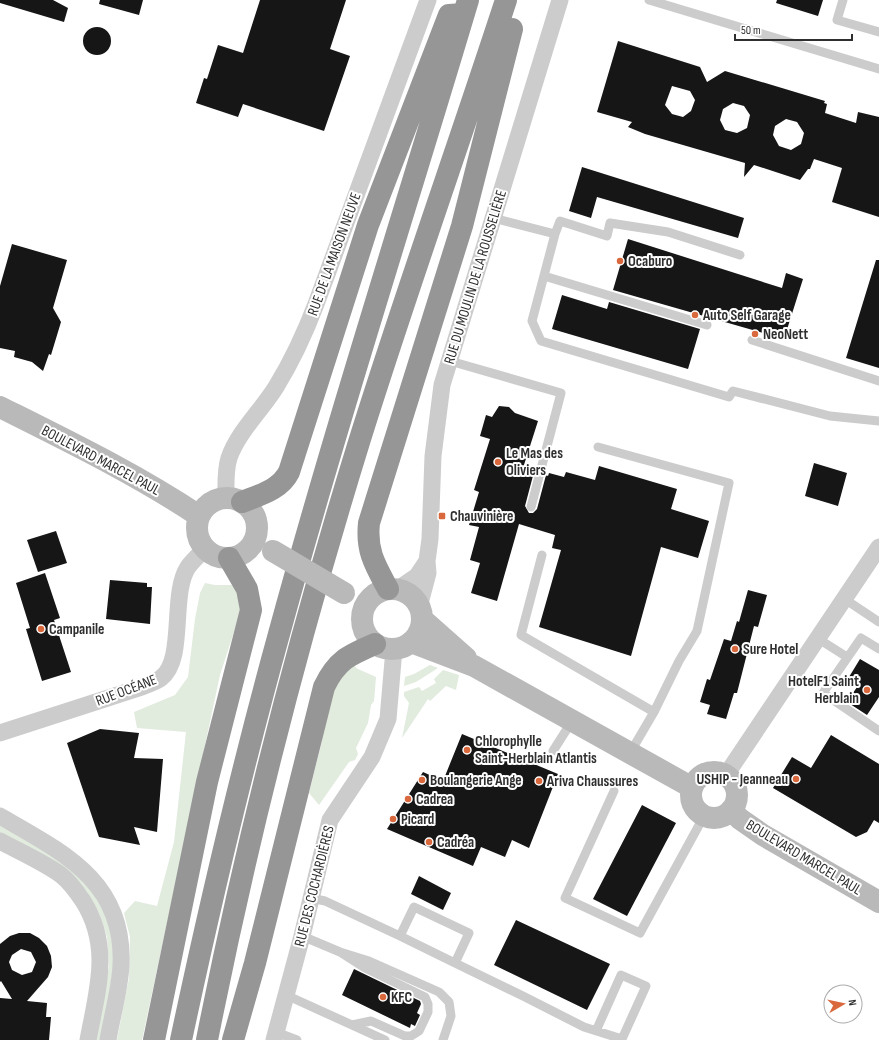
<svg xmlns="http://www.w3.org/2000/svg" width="879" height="1040" font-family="'Sofia Sans Condensed',sans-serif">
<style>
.green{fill:#e1ebde}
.building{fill:#161616;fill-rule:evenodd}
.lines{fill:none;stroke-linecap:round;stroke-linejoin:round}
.lane{stroke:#ccc;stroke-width:9}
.street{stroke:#ccc;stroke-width:17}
.secondary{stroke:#b9b9b9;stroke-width:22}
.highway{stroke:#969696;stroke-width:22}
.secondary-bridge{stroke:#b9b9b9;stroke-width:22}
.poi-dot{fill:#da683d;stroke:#fff;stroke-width:1.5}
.labels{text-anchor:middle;stroke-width:4;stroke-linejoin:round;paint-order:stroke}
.street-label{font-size:15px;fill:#2f2f2f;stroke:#fff}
.poi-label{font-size:15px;font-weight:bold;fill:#2f2f2f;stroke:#fff;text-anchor:start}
</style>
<rect width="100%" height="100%" fill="#fff"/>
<path class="green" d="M205,583L215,585H237L243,604L220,675L142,1040H117L129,978L130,937L124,913L135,901L157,906L174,842L186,732L137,728L134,712L175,695L188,677L195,619L200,593Z
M349,662L358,669L376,677L374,701L371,705L368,723L356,748L358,754L355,760L349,762L319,805L309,793L322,741L323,715L330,687Z
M430,665L438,668L416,682L404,686L405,677L414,674Z
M443,670L459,675L456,690L446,686L430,701L428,699L402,738L409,703L404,696V692L419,687L422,691L436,683L434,679Z
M0,825L54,855L87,883L108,919L115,956L102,1040H96L109,966L107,937L99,913L86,890L0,833Z"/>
<path class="building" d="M0,0H53L68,8L64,22L0,3Z
M100,0H143L139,15L99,4Z
M260,0H346L330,49L350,56L324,131L243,104L238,117L196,103L204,78L207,79L218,45L243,53Z
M777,0H823L818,16L776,3Z
M83 41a14 14 0 1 1 28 0a14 14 0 1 1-28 0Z
M618,41L700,67L707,82L725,71L825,101L824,103L827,104L825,113L856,123L858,112L879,117V217L832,202L842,168L814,159L810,169H808L800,180L754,165L744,177L745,163L645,134L628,127L632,122L597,112ZM672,86L690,91L695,100L691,111L683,117L672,114L665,105ZM733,103L744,106L750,115L747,128L737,133L725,130L720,120L723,109ZM786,119L797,122L804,133L801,144L791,150L779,146L773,135L775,126Z
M582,167L744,218L738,238L597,197L591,218L569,211Z
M628,239L782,288L786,273L803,279L784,339L613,290Z
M12,244L67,260L53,308L61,322L51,355L49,354L43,371L32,362L14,357L15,351L0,348V286Z
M876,260H879V368L846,358Z
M562,295L607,309L609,302L700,329L688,369L552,329Z
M499,406L509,407L515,413L538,421L523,468L534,472L525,506L529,513H533L537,509L546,475L548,476L549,473L564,477L566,472L595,480L599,466L677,489L671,509L709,521L698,558L661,547L631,656L539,627L561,550L552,548L555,535L519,524L497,601L471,593L480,563L470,560L479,527L469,525L479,492L474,490L490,439L480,436L486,415L492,417Z
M814,463L847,473L838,506L805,496Z
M56,531L67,563L38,572L27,540Z
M45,573L60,618L54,620L71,672L42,681L26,629L30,628L16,583Z
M110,580L147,583V587H152L150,624L106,619Z
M748,590L767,595L758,627L754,626L737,693H734L726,719L707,714L710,705L700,702L707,679L710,680L724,639L731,641L737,621L739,622Z
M860,659L879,670V697L867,715L847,702L859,684L849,677Z
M100,729L139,733L134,758L163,759L157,832L134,827L140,845L99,837L67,743Z
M462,734L558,774L529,848L512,840L505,857L481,847L473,866L387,829L423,772L443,781Z
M831,735L879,764V823L874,820L867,832L856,837L773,788L792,757L811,768Z
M642,805L676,823L627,916L593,899Z
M419,876L451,893L443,910L411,894Z
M516,920L610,964L587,1010L494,965Z
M19,933H30L39,938L47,946L51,956L52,967L48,977L27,1001L47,1003L46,1017H51L49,1040H0V998L12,999L1,981L0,982V944L10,936ZM21,949L31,952L36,962L32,972L22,975L12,970L9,962L12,955Z
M354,969L420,1001L421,1004L417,1013L420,1015L415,1026L411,1024L410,1028L342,995Z"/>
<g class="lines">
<path class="lane" d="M649,0L879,69
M843,0L837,20L879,32
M493,218L555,234L532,321L541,341L729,397L733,391L830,416L879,421
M555,234L560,221L607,236L610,223L668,232L740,255
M544,276L707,325
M752,340L879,381
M450,361L561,393L531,507
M598,447L729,483L697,631L679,661L654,712
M542,555L521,635L654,712L630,753
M843,598L879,622
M817,638L847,657
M879,649L861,638L823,693L879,731
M553,751L572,721
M614,791L565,898L640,933L704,816
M311,898L325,901L400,936
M414,907L469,933L455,963L400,936Z
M302,936L340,952L369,961L439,992L449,1002L451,1016L443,1040
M340,952L365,968L425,997L428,1004V1012L419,1031L411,1036H405L371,1021L352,1025
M455,963L523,996L584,1027L622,1039L646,986L621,975L596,1031
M286,995L385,1040
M276,1032L297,1040"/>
<path class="street" d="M226,498C226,485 225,471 229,458C238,432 261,411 276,387C292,361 305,333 316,304L428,0
M398,589L417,576L427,561
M419,607L428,573L427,561L430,539L433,456L442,385L560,0
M0,733L142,687C148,684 156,682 161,678C186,660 170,594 188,567C193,560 200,554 205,549
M726,775L879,547
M0,816C62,852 125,881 121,965C120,989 112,1016 108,1040
M0,841C20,852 43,862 61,875C70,882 77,892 83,901C112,947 97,991 88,1040
M274,1040L302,936L330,820L372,757L388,719L394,649"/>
<path class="secondary" d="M0,407C68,441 136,474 199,516
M197 528a30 30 0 1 1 60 0a30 30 0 1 1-60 0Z
M362 619a30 30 0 1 1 60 0a30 30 0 1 1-60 0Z
M422,619L466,658
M411,642L474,666L691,787
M691 795a23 23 0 1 1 46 0a23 23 0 1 1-46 0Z
M731,810L740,819L763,835L879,902"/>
<path class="highway" d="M242,502C259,495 280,490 289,472L368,225L449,15L463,14
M388,589C375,565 366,551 369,523L462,226L512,29
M154,1040L207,782L251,610L247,589L229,558
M181,1040C210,904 242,768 279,634C337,421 405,211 468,0
M207,1040C247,838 299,636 360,439C406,292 458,147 506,0
M233,1040L255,963L324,687C337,660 349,655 375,644"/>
<path class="secondary-bridge" d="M273,551L344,593"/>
</g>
<g class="poi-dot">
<circle cx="620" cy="261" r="4"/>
<circle cx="695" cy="315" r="4"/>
<circle cx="755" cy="334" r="4"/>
<circle cx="498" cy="462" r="4"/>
<rect x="438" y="512" width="8" height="8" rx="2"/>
<circle cx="41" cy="629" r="4"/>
<circle cx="735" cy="649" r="4"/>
<circle cx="867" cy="690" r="4"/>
<circle cx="467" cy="750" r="4"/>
<circle cx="796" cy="779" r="4"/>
<circle cx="422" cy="780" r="4"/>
<circle cx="539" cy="781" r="4"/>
<circle cx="408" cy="799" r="4"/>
<circle cx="393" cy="819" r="4"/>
<circle cx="429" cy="842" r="4"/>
<circle cx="383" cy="997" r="4"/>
</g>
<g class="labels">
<g class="street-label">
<text transform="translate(334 254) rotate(-70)" y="5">RUE DE LA MAISON NEUVE</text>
<text transform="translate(475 277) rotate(-73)" y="5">RUE DU MOULIN DE LA ROUSSELIÈRE</text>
<text transform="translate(101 460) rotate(28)" y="5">BOULEVARD MARCEL PAUL</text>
<text transform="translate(126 690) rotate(-21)" y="5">RUE OCÉANE</text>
<text transform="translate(804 857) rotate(31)" y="5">BOULEVARD MARCEL PAUL</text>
<text transform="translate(314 886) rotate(-76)" y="5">RUE DES COCHARDIÈRES</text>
</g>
<g class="poi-label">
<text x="628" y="266">Ocaburo</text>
<text x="703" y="320">Auto Self Garage</text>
<text x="763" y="339">NeoNett</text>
<text x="506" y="458">Le Mas des<tspan x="506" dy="17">Oliviers</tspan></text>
<text x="450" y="521">Chauvinière</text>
<text x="49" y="634">Campanile</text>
<text x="743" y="654">Sure Hotel</text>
<text x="859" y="686" text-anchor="end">HotelF1 Saint<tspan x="859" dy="17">Herblain</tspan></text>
<text x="475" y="746">Chlorophylle<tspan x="475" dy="17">Saint-Herblain Atlantis</tspan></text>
<text x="788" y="784" text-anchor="end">USHIP - Jeanneau</text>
<text x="430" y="785">Boulangerie Ange</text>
<text x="547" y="786">Ariva Chaussures</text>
<text x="416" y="804">Cadrea</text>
<text x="401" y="824">Picard</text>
<text x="437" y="847">Cadréa</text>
<text x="391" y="1002">KFC</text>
</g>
</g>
<g transform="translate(843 1004) rotate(81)"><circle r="19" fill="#ffffff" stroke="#acacac"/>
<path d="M0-3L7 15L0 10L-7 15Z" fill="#da683d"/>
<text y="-6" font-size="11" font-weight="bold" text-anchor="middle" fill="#2f2f2f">N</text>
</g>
<path d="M735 34v6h117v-6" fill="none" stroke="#2f2f2f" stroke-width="2"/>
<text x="741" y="34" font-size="12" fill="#2f2f2f" stroke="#ffffff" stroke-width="3" paint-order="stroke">50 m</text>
</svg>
